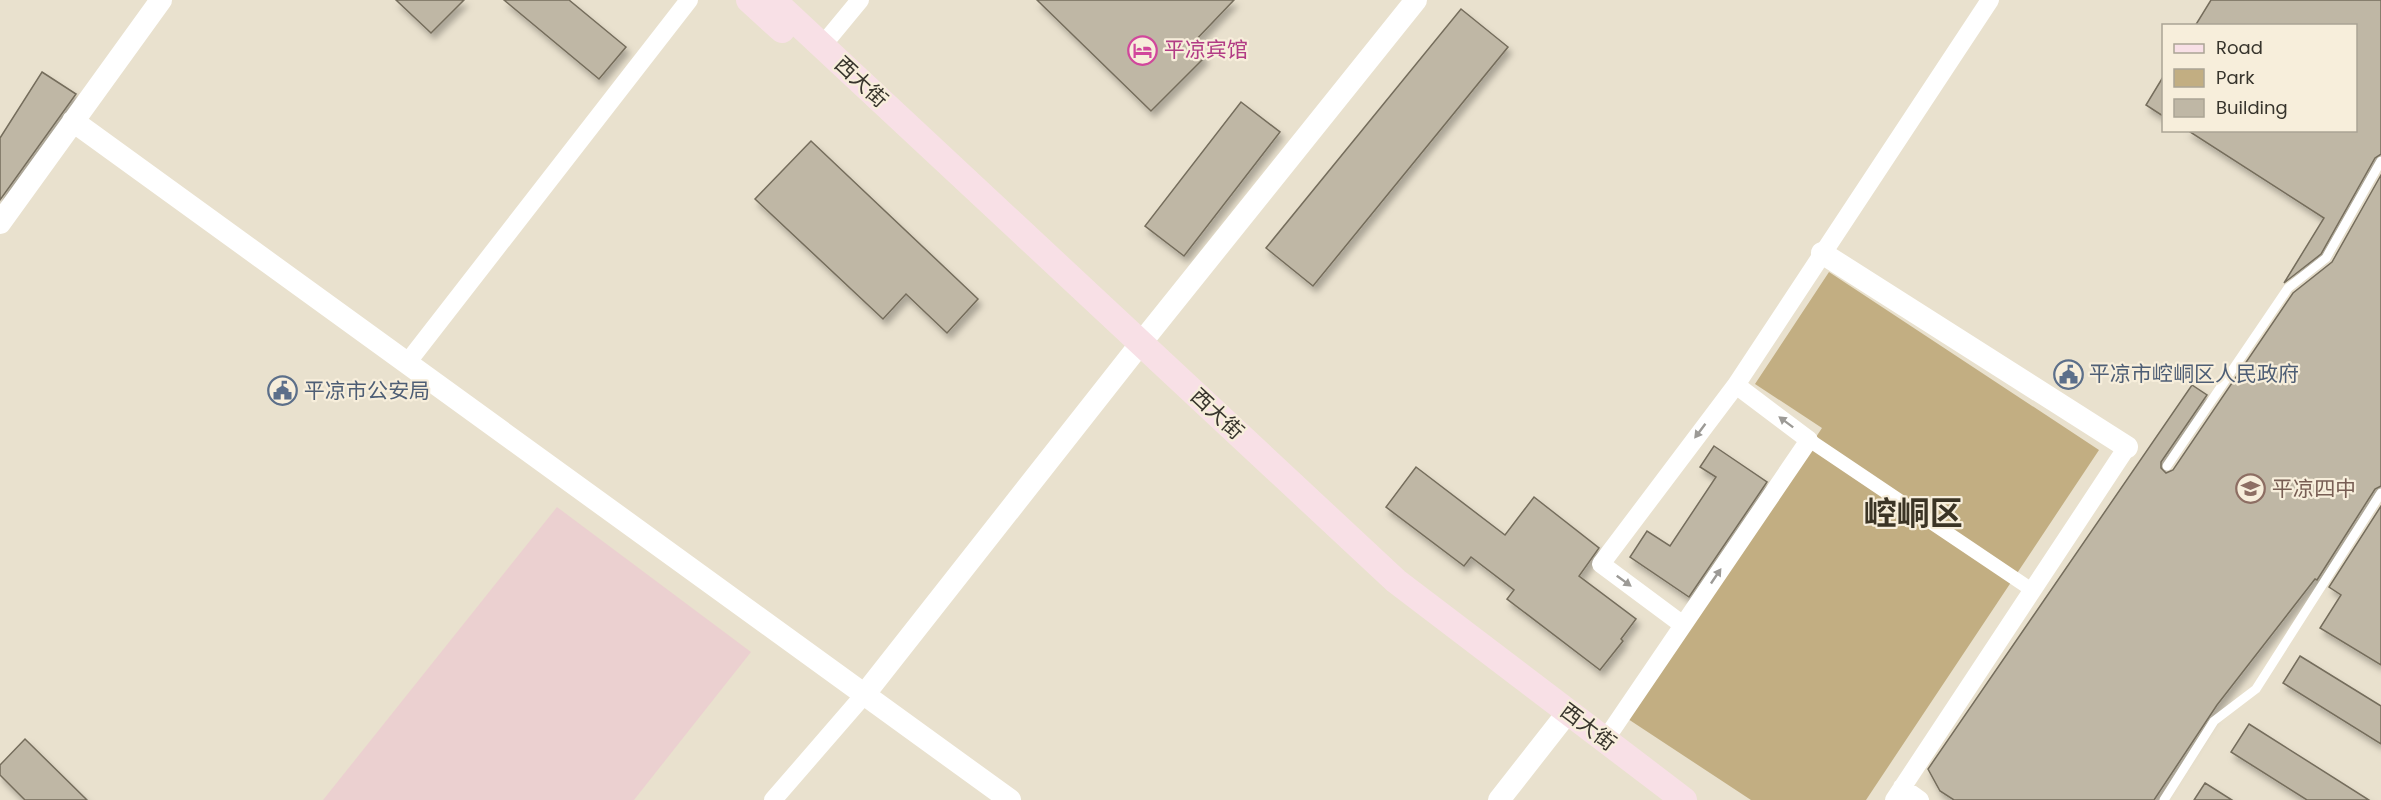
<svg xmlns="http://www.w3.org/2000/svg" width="2381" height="800" font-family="Poppins,'Noto Sans SC',sans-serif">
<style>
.education{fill:#ebd0d0}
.green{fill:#c2ae82}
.building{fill:#bfb7a5;stroke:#756d5c;stroke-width:1.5;filter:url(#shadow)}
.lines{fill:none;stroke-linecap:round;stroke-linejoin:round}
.service{stroke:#fff;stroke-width:9}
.pedestrian{stroke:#fff;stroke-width:14}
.minor{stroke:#fff;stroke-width:18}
.tertiary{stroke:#fff;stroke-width:22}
.secondary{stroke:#f8e0e6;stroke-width:26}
.oneway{fill:#9c9a96}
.labels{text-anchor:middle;stroke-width:4.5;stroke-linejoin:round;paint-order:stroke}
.hotel-label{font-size:21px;fill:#b23c85;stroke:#f7eedb;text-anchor:start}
.street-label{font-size:21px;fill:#38352d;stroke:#f7eedb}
.service-label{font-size:21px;fill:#4e5e75;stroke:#f7eedb;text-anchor:start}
.education-label{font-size:21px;fill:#785e54;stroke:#f7eedb;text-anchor:start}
.town-label{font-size:33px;font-weight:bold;fill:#3b3425;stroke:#f7eedb}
</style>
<defs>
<filter id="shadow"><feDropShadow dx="3.5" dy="6" stdDeviation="3" flood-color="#0004"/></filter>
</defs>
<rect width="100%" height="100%" fill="#e9e1ce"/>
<path class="education" d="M557,507L751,652L634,800H323Z"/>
<path class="green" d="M1829,272L2099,450L1866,800H1751L1628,719L1822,428L1755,384Z"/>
<path class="building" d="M396,0H464L431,33Z
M504,0H569L626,47L599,79Z
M1037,0H1234L1192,44L1205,57L1151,111Z
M2211,0H2381V154L2375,158L2321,254L2284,283L2324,218L2187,130H2355V26H2195Z
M1461,9L1508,47L1313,286L1266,248Z
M42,72L76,94L0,200V138Z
M2163,77V116L2146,105Z
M1241,102L1280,132L1184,256L1145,226Z
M811,141L978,299L947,333L906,294L883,319L755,199Z
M2381,175V486L2375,489L2317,580L2315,579L2217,705L2154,800H1954L1940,791L1928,769L2192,385L2207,395L2161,462V468L2166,473L2173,470L2293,293L2332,262Z
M1714,446L1767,482L1689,597L1630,557L1647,531L1670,546L1716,477L1700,467Z
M1416,467L1505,535L1534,497L1599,548L1579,576L1636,619L1621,639L1623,641L1600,670L1507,599L1514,590L1471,557L1464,566L1386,507Z
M2381,506V665L2320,628L2341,595L2329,587Z
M2300,656L2381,706V744L2283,683Z
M2249,724L2369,800H2307L2231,752Z
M25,739L87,800H25L0,775V765Z
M2205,783L2232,800H2194Z"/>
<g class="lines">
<path class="service" d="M2167,466L2288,288L2326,258L2381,161
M2164,800L2214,721L2256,689L2381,493"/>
<path class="pedestrian" d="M1809,440L2032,590"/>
<path class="minor" d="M822,46L860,0
M407,363L689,0
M1683,625L1601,564L1736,385L1990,0
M1605,740L1809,440L1736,385
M1902,787L1920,800
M773,800L864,695
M1894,800L2127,447"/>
<path class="tertiary" d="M73,121L1010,800
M0,223L161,0
M1822,253L2127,447
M864,695L1141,343L1416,0
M1499,800L1568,712"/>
<path class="secondary" d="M749,0L782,30
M773,0L1396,581L1684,800"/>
</g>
<defs><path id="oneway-solid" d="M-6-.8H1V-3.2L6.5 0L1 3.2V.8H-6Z" transform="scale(1.5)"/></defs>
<g class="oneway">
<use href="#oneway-solid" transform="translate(1786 422) rotate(-143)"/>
<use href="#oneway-solid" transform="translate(1700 431) rotate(127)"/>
<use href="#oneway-solid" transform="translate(1716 576) rotate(-56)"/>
<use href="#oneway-solid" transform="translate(1624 581) rotate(36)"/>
</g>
<defs>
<symbol id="hotel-ring" viewBox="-11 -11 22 22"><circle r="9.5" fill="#f7eedb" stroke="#d1479c" stroke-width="1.5"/><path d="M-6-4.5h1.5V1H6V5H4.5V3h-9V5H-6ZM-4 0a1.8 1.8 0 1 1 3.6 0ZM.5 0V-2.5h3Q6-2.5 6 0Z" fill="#d1479c"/></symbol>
<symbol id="civic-ring" viewBox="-11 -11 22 22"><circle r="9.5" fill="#f7eedb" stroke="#5c6f8a" stroke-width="1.5"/><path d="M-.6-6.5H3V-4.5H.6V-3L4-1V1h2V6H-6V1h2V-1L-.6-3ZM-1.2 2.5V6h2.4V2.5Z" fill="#5c6f8a"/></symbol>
<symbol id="school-ring" viewBox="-11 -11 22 22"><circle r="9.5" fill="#f7eedb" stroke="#8d6e63" stroke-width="1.5"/><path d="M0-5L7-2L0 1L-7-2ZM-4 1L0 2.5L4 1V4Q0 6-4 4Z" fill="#8d6e63"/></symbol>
</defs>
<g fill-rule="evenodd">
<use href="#hotel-ring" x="1126" y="34" width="33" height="33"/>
<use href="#civic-ring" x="2052" y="358" width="33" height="33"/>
<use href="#civic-ring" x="266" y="374" width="33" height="33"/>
<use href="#school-ring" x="2234" y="472" width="33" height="33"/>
</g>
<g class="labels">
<g class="hotel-label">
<text x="1164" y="57">平凉宾馆</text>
</g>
<g class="street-label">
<text transform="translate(861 82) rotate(43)" y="7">西大街</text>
<text transform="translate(1217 414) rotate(43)" y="7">西大街</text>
<text transform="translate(1588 727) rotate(37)" y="7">西大街</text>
</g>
<g class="service-label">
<text x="2089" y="381">平凉市崆峒区人民政府</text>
<text x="304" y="398">平凉市公安局</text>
</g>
<g class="education-label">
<text x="2272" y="496">平凉四中</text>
</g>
<g class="town-label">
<text x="1913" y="525">崆峒区</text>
</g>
</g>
<rect x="2162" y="24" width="195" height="108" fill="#f7eedb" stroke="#aba495" stroke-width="1.5"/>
<rect x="2174" y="44" width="30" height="9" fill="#f8e0e6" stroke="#aba495" stroke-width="1.5"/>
<text x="2216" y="54" font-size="18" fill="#38352d">Road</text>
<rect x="2174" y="69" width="30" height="18" fill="#c2ae82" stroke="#aba495" stroke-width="1.5"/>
<text x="2216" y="84" font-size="18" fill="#38352d">Park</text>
<rect x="2174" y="99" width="30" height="18" fill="#bfb7a5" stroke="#aba495" stroke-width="1.5"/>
<text x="2216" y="114" font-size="18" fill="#38352d">Building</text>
</svg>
